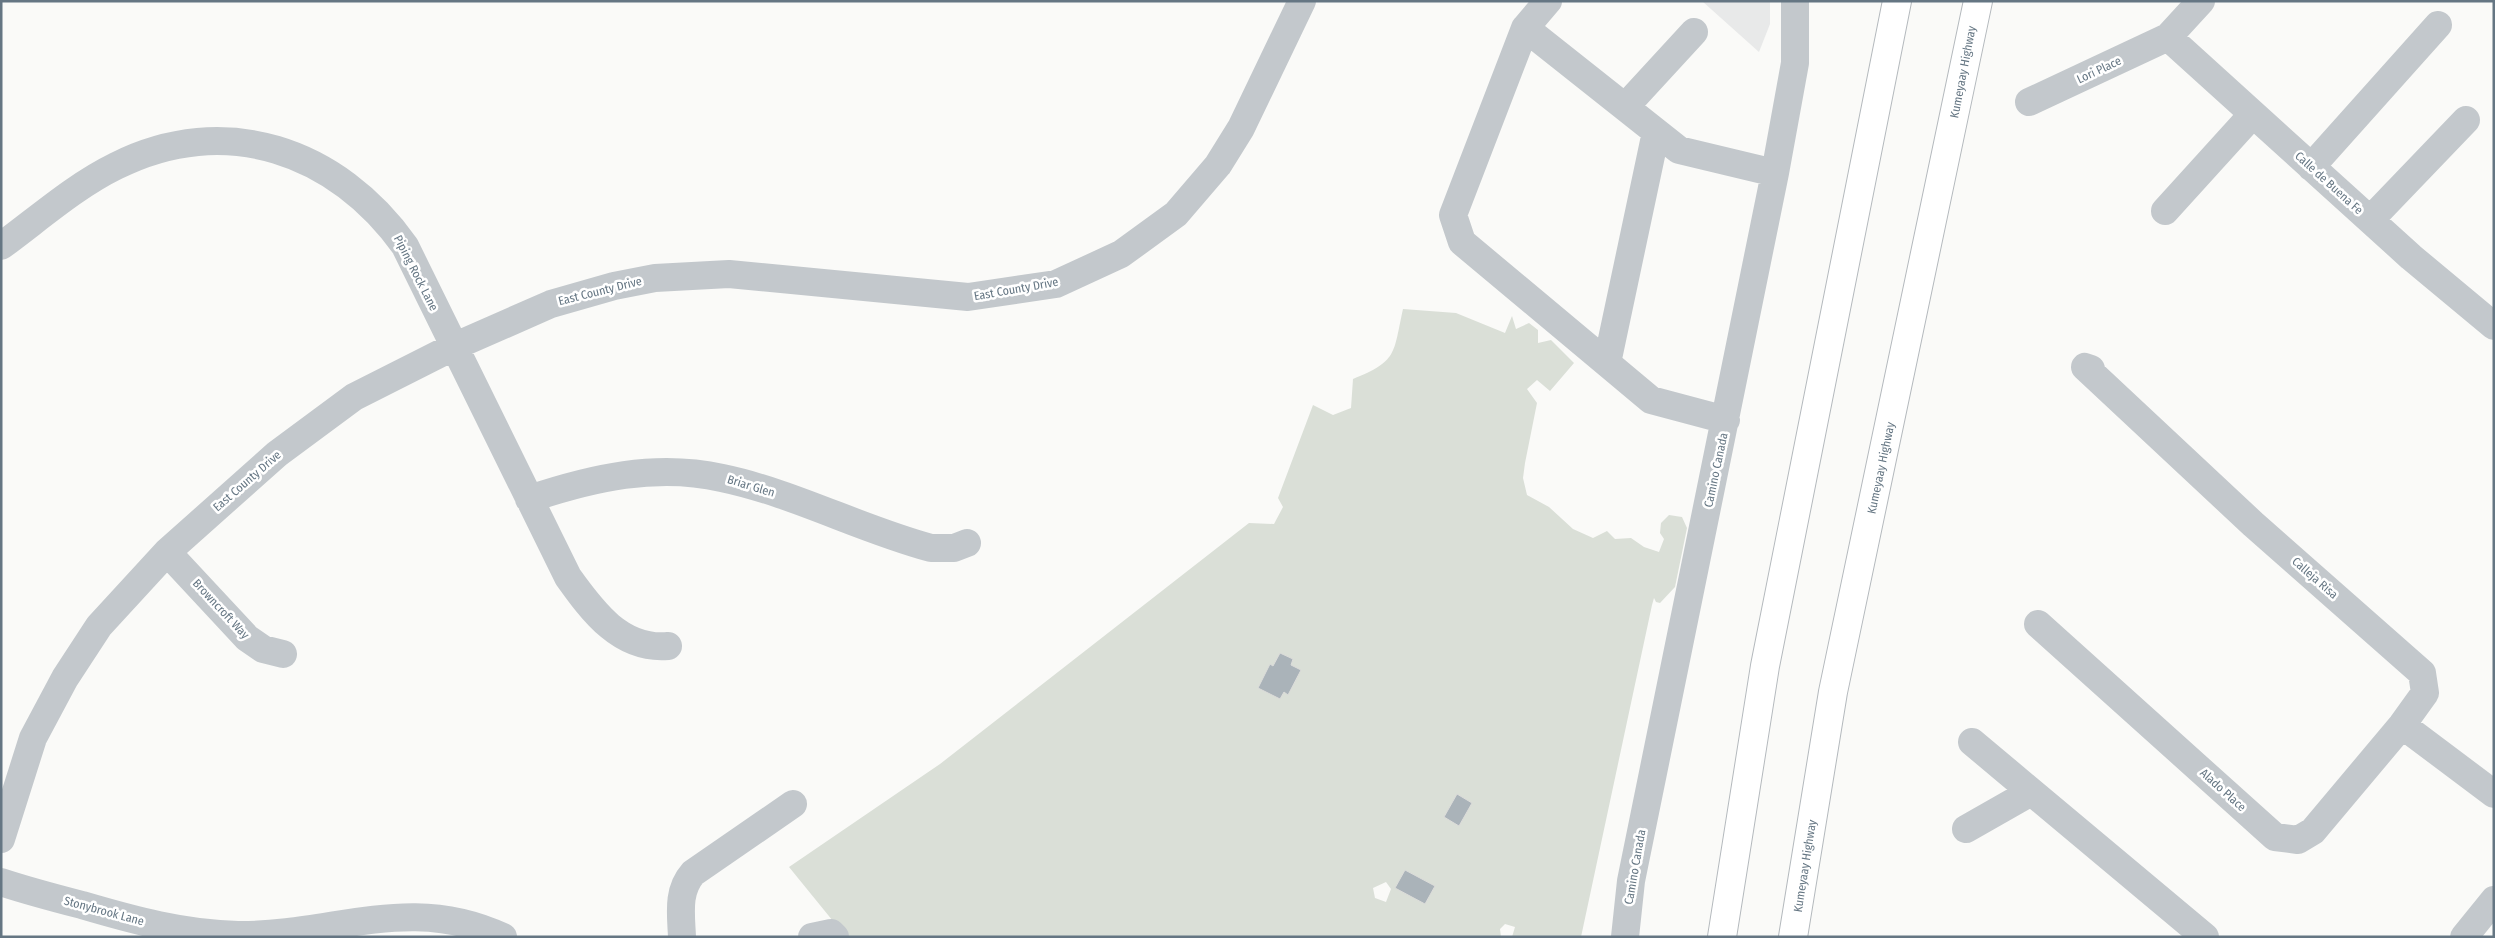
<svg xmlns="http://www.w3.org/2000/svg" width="2495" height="938" font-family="'Fira Sans Condensed',sans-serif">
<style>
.built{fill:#e8e9e9}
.green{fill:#dadfd7;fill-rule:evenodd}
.building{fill:#aab3b9;stroke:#dcdcda}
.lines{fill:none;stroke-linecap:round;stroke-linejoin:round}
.highway-casing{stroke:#b4b9bd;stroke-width:30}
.minor{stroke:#c3c8cc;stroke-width:28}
.highway{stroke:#fff;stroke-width:28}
.labels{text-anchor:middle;stroke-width:5;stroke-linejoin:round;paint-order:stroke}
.street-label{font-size:12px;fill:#657683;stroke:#fff}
</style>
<rect width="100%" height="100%" fill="#fafaf8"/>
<path class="built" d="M1702,1H1770V24L1759,52Z"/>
<path class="green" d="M1403,309L1456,313L1505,333L1512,316L1516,329L1529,323L1538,330V343L1551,340L1574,363L1550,391L1537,380L1527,389L1537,403L1525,463L1523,478L1527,495L1549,507L1573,529L1593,538L1607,531L1615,539L1631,538L1644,547L1659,552L1664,539L1660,533L1661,523L1669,515L1682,517L1687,528L1675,587L1660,603L1656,602L1654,598L1652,605L1581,937H1512L1515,927L1505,924L1500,929L1501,937H849L837,926L789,867L940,764L1249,523L1274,524L1283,507L1278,498L1313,405L1333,415L1351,408L1353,379C1398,361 1393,354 1403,309ZM1386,882L1391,889L1386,902L1375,898L1373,888Z"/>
<path class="building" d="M1280,653L1293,659L1291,665L1301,670L1288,695L1284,692L1280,699L1258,688L1270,664L1273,666Z
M1457,794L1472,803L1459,826L1444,817Z
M1405,870L1435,886L1425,904L1395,888Z"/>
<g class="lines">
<defs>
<path id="highway" d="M1722,937L1765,666L1897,1
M1793,937L1833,692L1978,1"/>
</defs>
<use href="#highway" class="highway-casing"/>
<path class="minor" d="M1548,1L1525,28L1679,150L1775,173
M1525,28L1453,215L1462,242L1651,400L1726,420
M2168,37L2411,257L2494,326
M2029,102L2168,37L2201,1
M1625,107L1694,32
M2311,167L2438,25
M2165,211L2253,114
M2370,220L2466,120
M1,246C38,219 75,186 116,166C225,111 338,151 405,246L568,577C593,612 621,650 668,646
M1607,363L1656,132
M529,499C592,478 656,463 722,478C794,493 860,529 931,548H954L967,543
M167,552L247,638L263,649L283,654
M2038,624L2275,837L2298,840L2313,831L2402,725L2425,693L2422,673L2253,524L2085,367L2091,369
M2402,725L2494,794
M1972,742L2205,937
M1966,829L2031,792
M1,839L33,738L65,678L99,626L167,552L277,454L354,397L453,347L551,304L614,286L655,278L729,274L968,297L1056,284L1121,254L1176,214L1218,165L1241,128L1302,1
M1,882C28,891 55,898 82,905C133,920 184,934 238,935C335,936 409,893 503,937
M682,937C681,914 677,891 693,873L793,804
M812,937L831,933L835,937
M1625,937L1631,881L1775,173L1795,63V1
M2464,937L2494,900"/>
<use href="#highway" class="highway"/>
</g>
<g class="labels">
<g class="street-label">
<text transform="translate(2099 70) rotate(-25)" y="4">Lori Place</text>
<text transform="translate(1963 72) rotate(-79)" y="4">Kumeyaay Highway</text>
<text transform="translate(2329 183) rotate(42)" y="4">Calle de Buena Fe</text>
<text transform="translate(416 273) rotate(63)" y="4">Piping Rock Lane</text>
<text transform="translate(1016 289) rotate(-10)" y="4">East County Drive</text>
<text transform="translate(600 291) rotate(-14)" y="4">East County Drive</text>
<text transform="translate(1881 468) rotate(-78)" y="4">Kumeyaay Highway</text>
<text transform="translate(1716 470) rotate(-78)" y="4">Camino Canada</text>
<text transform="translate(247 481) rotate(-41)" y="4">East County Drive</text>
<text transform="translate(751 486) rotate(17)" y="4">Briar Glen</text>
<text transform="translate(2315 578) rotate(41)" y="4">Calleja Risa</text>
<text transform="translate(221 609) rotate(47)" y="4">Browncroft Way</text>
<text transform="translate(2223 790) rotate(42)" y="4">Alado Place</text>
<text transform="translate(1805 866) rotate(-81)" y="4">Kumeyaay Highway</text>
<text transform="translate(1635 867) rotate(-80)" y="4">Camino Canada</text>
<text transform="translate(104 911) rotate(15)" y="4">Stonybrook Lane</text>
</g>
</g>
<rect width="2495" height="938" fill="none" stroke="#657683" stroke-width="5"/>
</svg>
